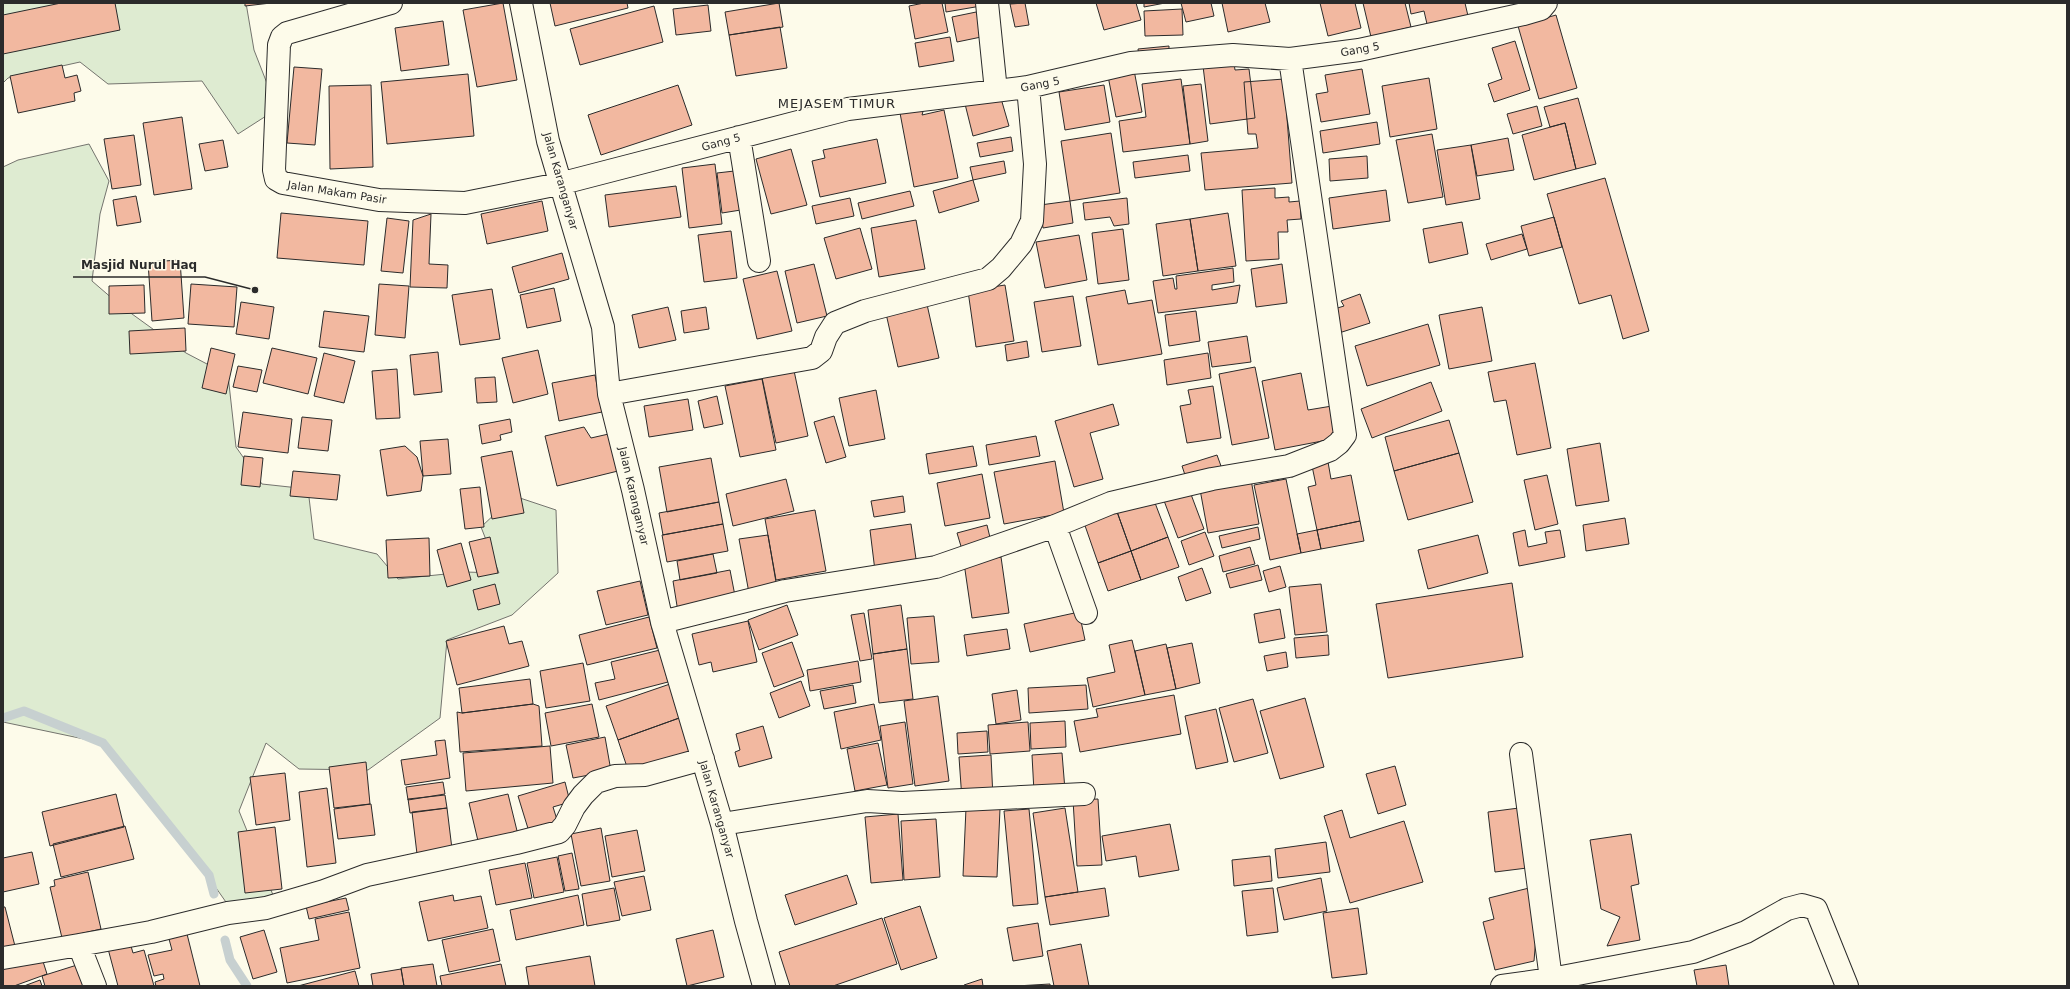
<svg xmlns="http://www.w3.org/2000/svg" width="2070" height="989" font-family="'DejaVu Sans',sans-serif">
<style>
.green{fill:#deebd1;stroke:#74746e}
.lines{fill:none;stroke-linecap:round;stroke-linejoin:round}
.stream{stroke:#c7d0d0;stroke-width:9}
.building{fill:#f2b8a0;stroke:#2b2b2b}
.street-casing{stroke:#2b2b2b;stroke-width:24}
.street{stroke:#fdfbea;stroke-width:22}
.labels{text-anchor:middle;stroke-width:3;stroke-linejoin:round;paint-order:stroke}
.street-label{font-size:11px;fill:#2b2b2b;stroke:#fdfbea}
.quarter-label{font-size:13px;letter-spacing:1px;fill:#2b2b2b;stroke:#fdfbea}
.leader{fill:none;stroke:#2b2b2b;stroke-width:1.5}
.callout-dot{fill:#2b2b2b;stroke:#fdfbea;stroke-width:1.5}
.callout-label{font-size:12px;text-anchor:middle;font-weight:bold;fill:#2b2b2b;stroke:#fdfbea;stroke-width:3;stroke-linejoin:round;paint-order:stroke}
</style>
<rect width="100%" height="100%" fill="#fdfbea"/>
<path class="green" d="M3,3H246L254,50L277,109L238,134L202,81L108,84L80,62L8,78L3,83Z
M89,144L109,181L100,214L92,281L121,306L186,353L228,375L236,447L262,484L308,489L314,539L377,554L398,579L465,572L499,573L481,527L514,496L556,510L558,573L512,615L447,640L440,718L368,770L299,769L266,743L239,811L273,895L228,905L193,855L103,743L3,722V167L18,160Z"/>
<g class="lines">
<path class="stream" d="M3,718L24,711L103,743L209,875L214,894
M225,940L230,960L247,986"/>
</g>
<path class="building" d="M61,3H115L120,30L3,54V15Z
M245,3H271L245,6Z
M503,3L517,80L477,87L463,10Z
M550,3H627L628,8L555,26Z
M779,3L783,27L729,35L725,12Z
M924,3H942L948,32L915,39L909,6Z
M945,3H981V6L946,12Z
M1025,3L1029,25L1015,27L1010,4Z
M1096,3H1136L1141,20L1104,30Z
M1144,3H1165L1144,7Z
M1181,3H1211L1214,16L1186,22Z
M1222,3H1265L1270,22L1228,32Z
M1320,3H1355L1361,28L1328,36Z
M1363,3H1405L1411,27L1371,37Z
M1409,3H1465L1468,16L1427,24L1424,11L1411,14Z
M708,5L711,31L676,35L673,9Z
M654,6L663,42L580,65L570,29Z
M1182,9L1183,35L1145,36L1144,11Z
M981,11L986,36L957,42L952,17Z
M1556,15L1577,88L1539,99L1518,26Z
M443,21L449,65L401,71L395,28Z
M780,27L787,68L736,76L729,35Z
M950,37L954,61L919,67L915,43Z
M1515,41L1530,90L1494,102L1488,84L1502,79L1492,48Z
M1169,46V54L1139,57L1138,49Z
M1234,63L1235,70L1249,69L1255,118L1210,124L1203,66Z
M62,65L65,78L77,75L81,91L74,93L75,101L18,113L10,76Z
M294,67L322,69L315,145L287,143Z
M1362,69L1370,114L1321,122L1316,94L1328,92L1325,75Z
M1134,70L1142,112L1116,117L1108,76Z
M468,74L474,136L387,144L381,82Z
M1429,78L1437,129L1390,137L1382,86Z
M1181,79L1190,144L1123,152L1119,121L1146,117L1142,84Z
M1284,79L1292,183L1205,190L1201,153L1258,148L1256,134H1248L1244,82Z
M1201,84L1208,141L1190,144L1183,86Z
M371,85L373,167L330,169L329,86Z
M678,85L692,125L601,155L588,115Z
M1104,85L1110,122L1065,130L1059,92Z
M1000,95L1009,126L973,136L965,104Z
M1578,98L1596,164L1576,169L1565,123L1550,127L1544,107Z
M1537,106L1542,126L1513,134L1507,114Z
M924,108L922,115L944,110L958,178L914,187L900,113Z
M182,117L192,189L154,195L143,123Z
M1377,122L1380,144L1323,153L1320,131Z
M1565,123L1576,169L1534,180L1522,135Z
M1111,133L1120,193L1070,201L1061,141Z
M1432,134L1443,197L1408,203L1396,140Z
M134,135L141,185L112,189L104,139Z
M1011,137L1013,151L980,157L977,143Z
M1508,138L1514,170L1477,176L1471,145Z
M877,139L886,183L820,197L812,161L825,158L823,150Z
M223,140L228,167L205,171L199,144Z
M1471,145L1480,199L1446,205L1437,150Z
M791,149L807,205L771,214L756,159Z
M1188,155L1190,171L1135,178L1133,162Z
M1367,156L1368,178L1330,181L1329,159Z
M1004,161L1006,173L973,180L970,167Z
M715,164L722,224L689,228L682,168Z
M743,170L747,209L722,213L717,173Z
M1605,178L1649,331L1623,339L1611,295L1579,304L1547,194Z
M973,180L979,201L939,213L933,191Z
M676,186L681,217L609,227L605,195Z
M1275,188V198L1289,197V202L1300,201L1301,219L1287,220L1288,232H1278L1279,259L1246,261L1242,190Z
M1386,190L1390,221L1333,229L1329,198Z
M910,191L914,206L862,219L858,203Z
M136,196L141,222L117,226L113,200Z
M850,198L854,216L816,224L812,206Z
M1127,198L1129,224L1114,226L1110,217L1085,220L1083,203Z
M542,201L548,231L487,244L481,214Z
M1070,201L1073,223L1043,228L1040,205Z
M281,213L368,221L364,265L277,258Z
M1228,213L1236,266L1198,271L1190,219Z
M431,214L429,264L448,265L447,288L410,287L413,220Z
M1554,217L1562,247L1529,256L1521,226Z
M387,218L409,221L403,273L381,271Z
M1190,219L1198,271L1163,276L1156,224Z
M916,220L925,269L879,277L871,228Z
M1462,222L1468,254L1429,263L1423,229Z
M860,228L872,269L836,279L824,238Z
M1123,229L1129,280L1098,284L1092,233Z
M731,231L737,278L704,282L698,235Z
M1522,234L1527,249L1491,260L1486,244Z
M1079,235L1087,280L1045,288L1036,242Z
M562,253L569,279L519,293L512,267Z
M180,260L184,318L152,321L148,262Z
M814,264L827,316L797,323L785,271Z
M1282,264L1287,303L1256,307L1251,269Z
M1233,268L1234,282L1212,285V290L1240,285L1237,303L1158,313L1153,281L1173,278L1175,289H1177L1176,276Z
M777,271L792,331L757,339L743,279Z
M191,284L237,287L234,327L188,324Z
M379,284L409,286L405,338L375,335Z
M144,285L145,313L109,314V286Z
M1005,285L1014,341L976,347L968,291Z
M554,288L561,321L527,328L520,295Z
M492,289L500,339L460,345L452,295Z
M1125,290L1128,304L1152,300L1162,354L1098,365L1086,297Z
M1360,294L1370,323L1339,333L1331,310L1344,306L1341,301Z
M1073,296L1081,346L1042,352L1034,302Z
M926,300L939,358L898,367L885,309Z
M241,302L274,307L269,339L236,334Z
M668,307L676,340L639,348L632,315Z
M706,307L709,329L684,333L681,311Z
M1482,307L1492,361L1449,369L1439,315Z
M324,311L369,316L364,352L319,347Z
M1196,311L1200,341L1169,346L1165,315Z
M1428,324L1440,365L1367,386L1355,346Z
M185,328L186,351L130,354L129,331Z
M1247,336L1251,362L1212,367L1208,342Z
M1027,341L1029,357L1007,361L1005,345Z
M211,348L235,354L226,394L202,388Z
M272,348L317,358L308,394L263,383Z
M538,350L548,394L513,403L502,358Z
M438,352L442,392L414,395L410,355Z
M324,353L355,361L344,403L314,396Z
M1208,353L1211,378L1167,385L1164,360Z
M1535,363L1551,448L1517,455L1506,400L1494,402L1488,372Z
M238,366L262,370L257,392L233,387Z
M793,366L808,436L776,443L761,373Z
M1255,367L1269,438L1232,445L1219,374Z
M397,369L400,418L376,419L372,371Z
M1301,373L1308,410L1332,406L1338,438L1275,450L1262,381Z
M595,375L602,412L559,421L552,383Z
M495,377L497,402L477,403L475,378Z
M762,379L776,450L740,457L725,386Z
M1431,382L1442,411L1372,438L1361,409Z
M1213,386L1221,438L1187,443L1180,406L1191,404L1188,390Z
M876,390L885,439L849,446L839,398Z
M717,396L723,424L704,428L698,401Z
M688,399L693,430L649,437L644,406Z
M1113,404L1119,425L1090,433L1103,479L1074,487L1055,421Z
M243,412L292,419L288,453L238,447Z
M834,416L846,457L826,463L814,422Z
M302,417L332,420L328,451L298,448Z
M510,419L512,432L500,435L501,440L482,444L479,425Z
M1449,420L1459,453L1394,471L1385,437Z
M584,427L591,438L613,433L622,470L557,486L545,436Z
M1036,436L1040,456L989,465L986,445Z
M448,439L451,474L423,476L420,441Z
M1600,443L1609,501L1576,506L1567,449Z
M405,446L417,457L423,476L421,491L387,496L380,450Z
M973,446L977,466L929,474L926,454Z
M512,451L524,513L492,519L481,457Z
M1459,453L1473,502L1408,520L1394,471Z
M1217,455L1221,466L1186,478L1182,466Z
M244,456L263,458L260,487L241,485Z
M711,458L719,502L667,512L659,467Z
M1055,461L1064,513L1004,524L994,472Z
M1328,462L1331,479L1351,475L1360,521L1317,530L1308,487L1316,485L1312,466Z
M293,471L340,475L337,500L290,496Z
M982,474L990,518L945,526L937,483Z
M1250,474L1259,524L1208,533L1199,484Z
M1547,475L1558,524L1535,530L1524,480Z
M786,479L794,511L733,526L726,494Z
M1286,479L1301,553L1270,560L1254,485Z
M480,487L484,527L465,529L460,489Z
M1189,489L1204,529L1178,538L1163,498Z
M1152,495L1168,537L1131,551L1115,506Z
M903,496L905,512L874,517L871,501Z
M719,502L723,524L663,535L659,513Z
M1115,506L1131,551L1098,563L1082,517Z
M815,510L826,571L776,580L765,519Z
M1625,518L1629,544L1586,551L1583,525Z
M1360,521L1364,541L1321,549L1317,530Z
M723,524L728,551L667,562L662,535Z
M911,524L917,566L875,571L870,530Z
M987,525L992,546L963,553L957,533Z
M1258,527L1260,539L1222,548L1219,536Z
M1317,530L1321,549L1301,553L1297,534Z
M1525,530L1528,547L1547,543L1545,532L1560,530L1565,557L1519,566L1513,533Z
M1205,532L1214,556L1189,565L1181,541Z
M768,535L777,588L749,593L739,539Z
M1478,535L1488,573L1428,589L1418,550Z
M490,537L498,573L478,577L469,542Z
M1168,537L1179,567L1141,580L1131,551Z
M429,538L430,576L388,578L386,540Z
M461,543L471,580L447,587L437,550Z
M1250,547L1255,564L1223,572L1219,556Z
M1131,551L1141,580L1108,591L1098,563Z
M713,554L717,573L680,580L677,561Z
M1001,557L1009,613L972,618L964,563Z
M1258,565L1262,580L1230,588L1226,574Z
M1280,566L1286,587L1269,592L1263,571Z
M1202,568L1211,593L1186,601L1178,577Z
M730,570L736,601L678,612L673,581Z
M640,581L648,615L606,625L597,591Z
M1512,583L1523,657L1388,678L1376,604Z
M495,584L500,604L478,610L473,590Z
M1321,584L1327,632L1295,635L1289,587Z
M787,605L798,635L759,650L748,620Z
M901,605L907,649L873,654L868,610Z
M1280,609L1285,638L1259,643L1254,614Z
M1079,612L1085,640L1030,652L1024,624Z
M864,613L872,659L860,661L851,615Z
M934,616L939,662L911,664L907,618Z
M649,617L657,648L587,665L579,635Z
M748,621L757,662L713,672L711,662L699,665L692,634Z
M504,626L509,644L522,641L529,666L457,685L446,641Z
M1007,629L1010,649L967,656L964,635Z
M1328,635L1329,655L1296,658L1294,638Z
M1132,640L1145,695L1093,707L1087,678L1115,672L1109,645Z
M792,642L804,676L774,687L762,653Z
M1192,643L1200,683L1176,689L1167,648Z
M1166,644L1176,689L1145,695L1135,651Z
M907,649L913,699L879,703L873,654Z
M660,650L668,682L599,700L595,683L615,679L611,662Z
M1286,652L1288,667L1267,671L1264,656Z
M858,661L861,682L810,691L807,670Z
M583,663L590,701L546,708L540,671Z
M530,679L533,704L462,713L459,688Z
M801,681L810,706L779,718L770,693Z
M670,684L682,717L618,740L606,706Z
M853,685L856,703L824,709L820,691Z
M1086,685L1088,709L1029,713L1028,688Z
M1017,690L1021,720L996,724L992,694Z
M1174,695L1181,734L1080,752L1074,721L1098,717L1096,709Z
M938,696L949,781L915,786L904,701Z
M1305,698L1324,767L1280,779L1260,711Z
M1253,699L1268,753L1234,762L1219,708Z
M533,704L539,706L542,746L460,752L457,712L462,713Z
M592,704L599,737L551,746L545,713Z
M874,704L881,740L841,749L834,712Z
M1216,709L1228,762L1196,769L1185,716Z
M682,717L695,753L630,776L618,740Z
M1065,721L1066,747L1031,749L1030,723Z
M905,722L913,784L888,788L880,726Z
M1028,722L1030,751L990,754L988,725Z
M763,726L772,758L739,767L735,752L740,750L736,734Z
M987,731L988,752L958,754L957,733Z
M605,737L611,771L573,778L566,745Z
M445,740L450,778L405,785L401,760L437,755L435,741Z
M878,743L887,785L855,791L847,749Z
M550,746L553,783L466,791L463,753Z
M1062,753L1065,790L1034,792L1032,755Z
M991,755L993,798L962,800L959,757Z
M366,762L370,804L334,808L329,767Z
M1395,766L1406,805L1378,814L1366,774Z
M285,773L290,820L256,825L250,777Z
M443,782L445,794L408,800L406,787Z
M565,782L570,802L553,807L559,826L530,835L518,796Z
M327,788L336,863L307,867L299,792Z
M116,794L124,827L50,846L42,812Z
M508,794L519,839L478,841L469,803Z
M445,795L447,808L410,813L408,799Z
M1098,799L1102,865L1077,866L1073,800Z
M371,804L375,835L338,839L334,809Z
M447,808L452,849L417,854L412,812Z
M966,808L1000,809L997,877L963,876Z
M1065,808L1078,892L1045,897L1033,813Z
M1519,808L1527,868L1495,872L1488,812Z
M1029,809L1038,904L1013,906L1004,811Z
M1342,810L1350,838L1404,821L1423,882L1350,903L1324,816Z
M898,814L903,880L871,883L865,817Z
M936,819L940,877L904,880L901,821Z
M1170,824L1179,870L1139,877L1136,856L1106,861L1102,836Z
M125,826L134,859L61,877L53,844Z
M275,827L282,889L245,893L238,832Z
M601,828L610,881L581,886L571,834Z
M637,830L645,871L612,877L605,836Z
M1631,834L1639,884L1631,886L1640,940L1607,946L1620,917L1601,909L1590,840Z
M1326,842L1330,872L1278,878L1275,849Z
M32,852L39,884L3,892V858Z
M572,853L579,889L565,891L558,856Z
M1270,856L1272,881L1234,886L1232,860Z
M557,857L564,892L534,898L527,863Z
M525,863L532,898L496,905L489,870Z
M88,872L101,929L62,938L50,887L55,886L54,880Z
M847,875L857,904L795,925L785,895Z
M644,876L651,910L622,916L614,882Z
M1321,878L1327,911L1284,920L1277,888Z
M614,888L620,920L587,926L582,894Z
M1105,888L1109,916L1050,925L1045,897Z
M1273,888L1278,932L1247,936L1242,891Z
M1529,888L1537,925L1534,961L1495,970L1483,922L1494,919L1489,898Z
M453,895L454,901L481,896L488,928L428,941L419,902Z
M578,895L584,925L516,940L510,910Z
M346,898L349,910L309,919L306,906Z
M920,906L937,958L901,970L884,918Z
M3,907H5L16,950L3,953Z
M1358,908L1367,974L1332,978L1323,913Z
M349,912L360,968L287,983L280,948L319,940L315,919Z
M882,918L897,964L833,986H790L779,952Z
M1038,923L1043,956L1013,961L1007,928Z
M493,929L500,961L449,972L442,940Z
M264,930L277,972L253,979L240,937Z
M713,930L724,977L687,986L676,939Z
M187,934L200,986H156L155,982L164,979L163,974L154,976L148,955L172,950L169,939Z
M129,939L133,953L144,950L154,986H118L107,945Z
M1081,944L1089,986H1054L1047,951Z
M40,952L47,974L14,986H3V965Z
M590,956L595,986H529L526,967Z
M433,964L437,986H404L401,968Z
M501,964L506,986H442L440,976Z
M77,965L84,986H45L42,976Z
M1726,965L1729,986H1697L1694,970Z
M401,969L404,986H373L371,974Z
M355,971L359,986H298Z
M982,979L983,986H964V985Z
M40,980L42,986H24Z
M1050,984V986H1016Z"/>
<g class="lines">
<defs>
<path id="street" d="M391,3L287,33L282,37L279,45L274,170L276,179L283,183L379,200L465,203L559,184L848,109L1028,87L1131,63L1233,55L1290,59L1359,50L1524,14L1541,9L1546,3
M521,3L548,141L603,327L609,394L633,490L662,622L722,824L746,921L764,986
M987,3L996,91
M739,137L759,261
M609,394L812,358L821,351L826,337L835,323L865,311L988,279L1001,268L1021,244L1032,221L1035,164L1028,87
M1055,526L1086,613
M662,622L785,591L936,567L1055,526L1111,503L1212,479L1289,466L1330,450L1339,443L1345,435L1290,59
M1521,754L1551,979
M722,824L867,801L902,803L1084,794
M3,958L79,945
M95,986L79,945L151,932L228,913L266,908L324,891L367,875L516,843L559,832L565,825L574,807L583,795L596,782L615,776L645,775L703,759
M1502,986L1551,979L1693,952L1746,932L1787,909L1802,905L1816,909L1847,986"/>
</defs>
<use href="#street" class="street-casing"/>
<use href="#street" class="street"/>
</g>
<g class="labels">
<g class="street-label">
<text transform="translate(1360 49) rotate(-10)" y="4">Gang 5</text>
<text transform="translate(1040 84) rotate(-11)" y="4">Gang 5</text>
<text transform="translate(721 142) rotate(-15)" y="4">Gang 5</text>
<text transform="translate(561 181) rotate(74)" y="4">Jalan Karanganyar</text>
<text transform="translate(337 192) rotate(9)" y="4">Jalan Makam Pasir</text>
<text transform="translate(634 496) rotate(77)" y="4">Jalan Karanganyar</text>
<text transform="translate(717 809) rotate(74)" y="4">Jalan Karanganyar</text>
</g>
<g class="quarter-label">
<text x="837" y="108">MEJASEM TIMUR</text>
</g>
</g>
<path class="leader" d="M255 290L205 277H73"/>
<circle class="callout-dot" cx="255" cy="290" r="4"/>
<g class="callout-label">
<text x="139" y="269">Masjid Nurul Haq</text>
</g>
<rect width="2070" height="989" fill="none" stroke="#2b2b2b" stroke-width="8"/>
</svg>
